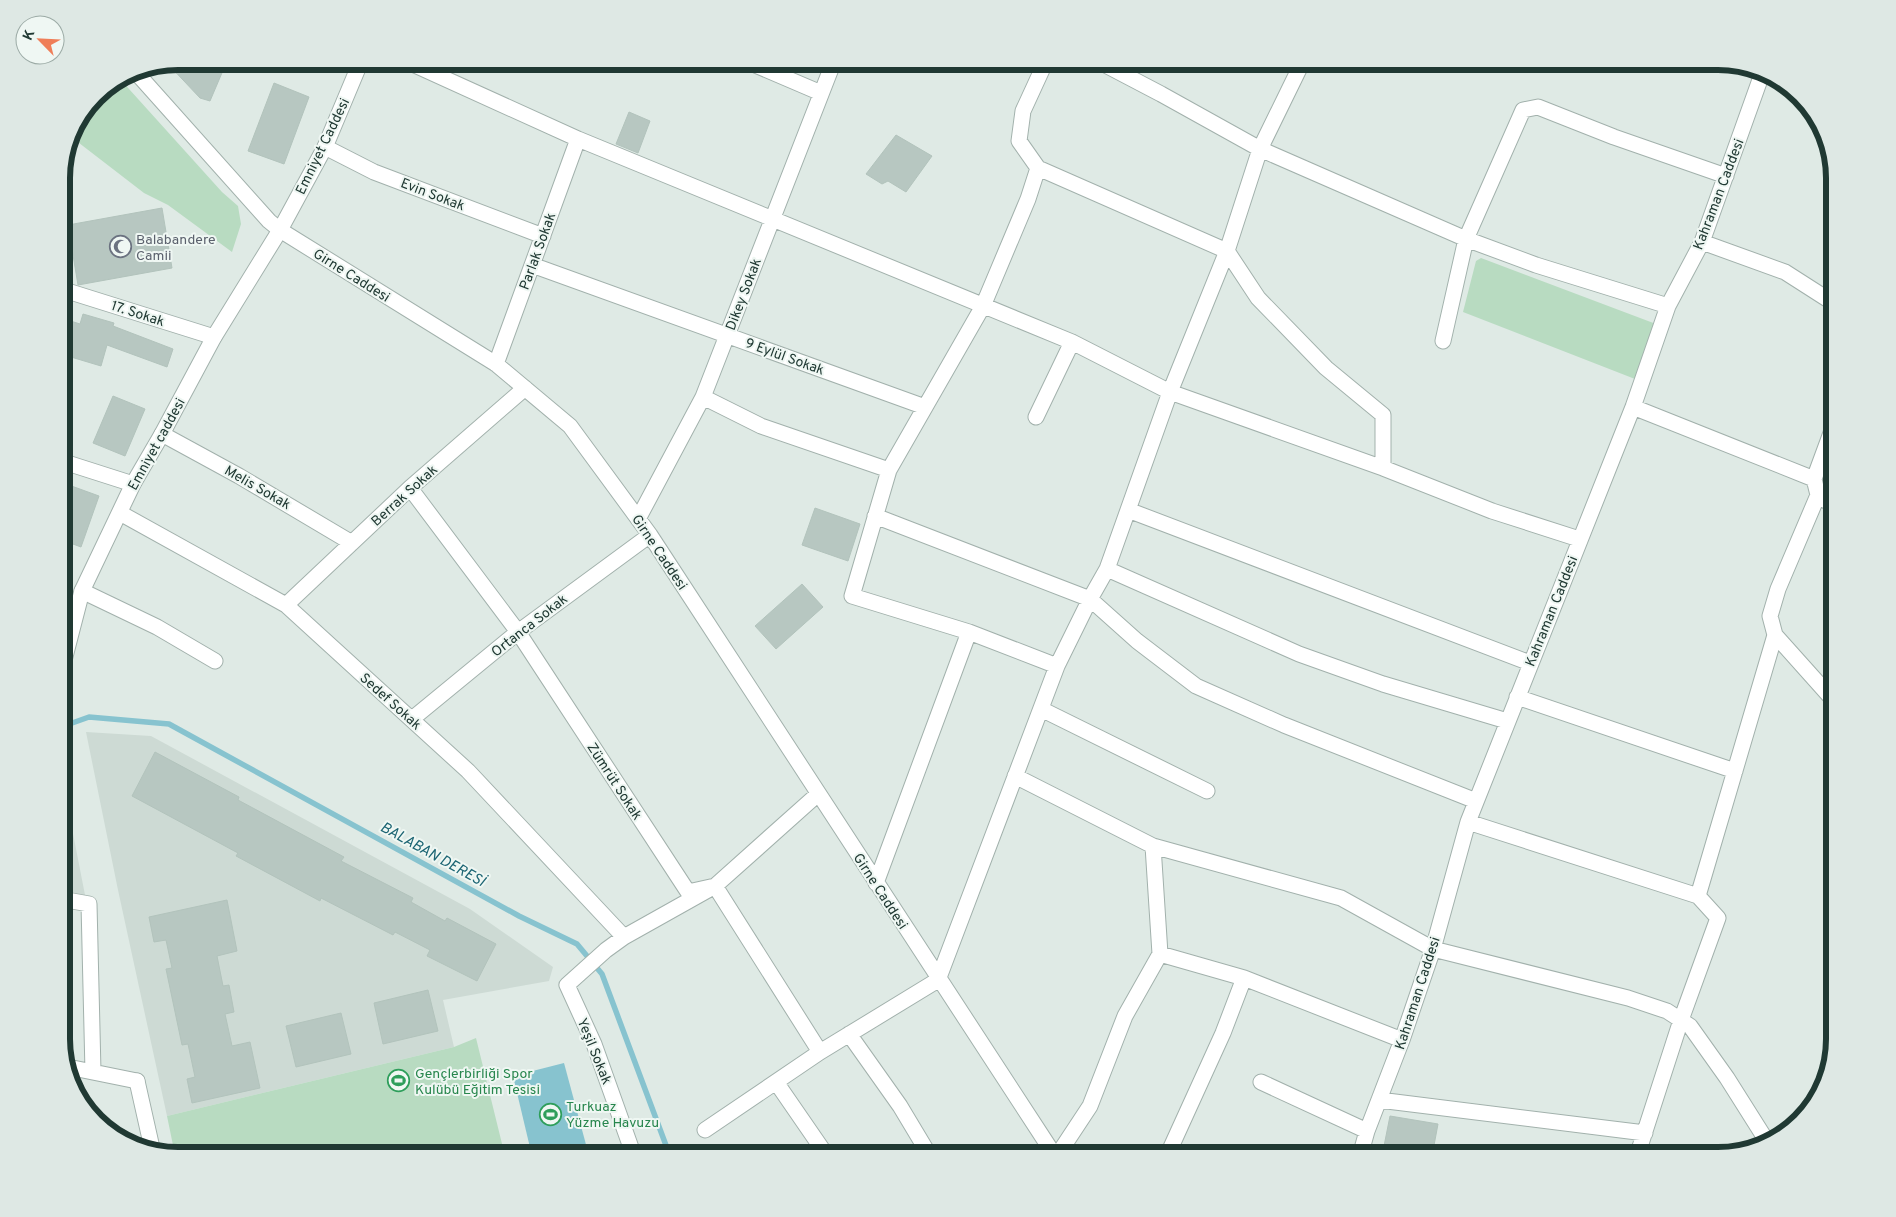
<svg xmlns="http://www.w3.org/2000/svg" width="1896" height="1217" font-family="Overpass,sans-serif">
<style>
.built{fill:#cddad4}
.green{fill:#b8dbc1}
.water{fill:#87c3cf}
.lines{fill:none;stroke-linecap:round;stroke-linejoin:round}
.stream{stroke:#87c3cf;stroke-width:5.5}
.building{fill:#b7c7c1;stroke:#b2c3bc}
.minor-casing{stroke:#a2b1ac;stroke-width:17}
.tertiary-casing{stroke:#a2b1ac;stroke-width:17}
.minor{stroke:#fff;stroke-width:15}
.tertiary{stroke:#fff;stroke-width:15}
.labels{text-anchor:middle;stroke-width:4;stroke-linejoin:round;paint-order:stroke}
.street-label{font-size:14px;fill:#203933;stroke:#eff7f3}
.worship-label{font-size:14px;fill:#5b616d;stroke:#eff7f3;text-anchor:start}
.leisure-label{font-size:14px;fill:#27864d;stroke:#eff7f3;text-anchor:start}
.water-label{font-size:15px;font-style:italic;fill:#1c6573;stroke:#eff7f3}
.rim{fill:none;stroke:#203933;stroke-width:6}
</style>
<rect width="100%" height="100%" fill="#dfeae5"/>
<path class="built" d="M86,732L151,736L470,909L553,967L549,981L443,1000L454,1047L167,1116L118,890Z
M61,772L85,895L61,890Z"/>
<path class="green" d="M120,79L222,192L238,206L241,224L232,252L168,205L144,193L70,136L96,95Z
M1481,258L1656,324L1635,379L1463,312L1476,261Z
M476,1038L505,1156L175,1155L167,1116L454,1047Z"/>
<path class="water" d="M564,1063L588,1152L582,1156H532L513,1076Z"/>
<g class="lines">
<path class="stream" d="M61,727L89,717L169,724L519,916L577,944L602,974L670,1156"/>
</g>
<path class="building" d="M178,61H227L210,101L200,98L167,63Z
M274,83L309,97L284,164L248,151Z
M629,112L650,121L638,153L616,144Z
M896,135L932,156L906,192L888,181L882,184L866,174Z
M162,208L172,268L78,285L68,225Z
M83,314L114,323L113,326L173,349L167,367L107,345L101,366L61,354V318L80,324Z
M113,396L145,409L125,456L93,443Z
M66,484L99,496L81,547L73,544L64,570L61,569V497Z
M815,508L860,524L848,561L802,545Z
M802,584L823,607L776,649L755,626Z
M155,752L239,797L238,800L344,857L341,861L413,898L411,902L445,921L447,918L496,944L477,981L427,956L430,950L395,932L393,935L321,898L320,901L236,856L238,853L132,796Z
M227,900L237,951L217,956L223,986L229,985L234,1012L225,1014L232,1046L250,1042L260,1088L192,1103L187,1079L195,1077L188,1044L182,1045L166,969L172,968L166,940L154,942L149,917Z
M428,990L438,1031L383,1044L374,1003Z
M341,1013L351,1054L296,1067L286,1026Z
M1390,1116L1438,1124L1432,1156H1410L1383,1151Z"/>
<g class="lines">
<defs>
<path id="minor" d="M406,61L578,139L1072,342L1170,392L1383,468L1492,511L1579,539
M746,61L821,93
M1046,61L1023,111L1019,141L1038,168L1028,199L983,306L889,470L852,596L969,632L1057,666
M1098,61L1161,94L1260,149L1466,239L1536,265L1668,306
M134,70L269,221L280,230L496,364L570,426L650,535L1055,1156
M325,147L374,172L543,236
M1038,168L1227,251L1258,298L1326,368L1383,415V468
M1702,242L1785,272L1835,304
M532,265L925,407
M61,289L214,337
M1443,341L1466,239L1523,110L1538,107L1614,137L1726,176
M496,364L578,139
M703,397L761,426L889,470
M1633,407L1814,479L1818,495L1835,507
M1036,417L1072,342
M162,434L239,476L352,543
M61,461L133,484
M1814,479L1835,422
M410,488L518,632L688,892L715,886L820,1052
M1818,495L1778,589L1770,616L1775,635L1835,702
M1128,510L1530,663
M120,513L286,605L468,771L624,937
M875,516L1090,599L1137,641L1196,686L1284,725L1476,801
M638,519L703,397L834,61
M1107,569L1299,654L1383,684L1507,721
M82,591L157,627L215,661
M286,605L410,488L525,388
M1517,697L1735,771
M1041,709L1207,791
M412,719L518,632L650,535
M1015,776L1153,846L1341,898L1433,949L1628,998L1667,1011L1690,1026L1727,1078L1768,1143
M1468,822L1698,896
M876,883L969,632
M61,899L89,904L93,1072
M1160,954L1244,978L1402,1040
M849,1034L900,1106L930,1156
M68,1067L137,1081
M776,1082L827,1156
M1261,1082L1367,1131
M1379,1100L1645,1133
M705,1130L820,1052L938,980L1057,666L1090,599L1107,569L1170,392L1227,251L1260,149L1303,61
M634,1156L594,1044L567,985L606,950L624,937L715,886L818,794
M1057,1156L1090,1106L1125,1016L1160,954L1153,846
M1167,1156L1223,1033L1244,978
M1360,1156L1367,1131L1402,1040L1433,949L1468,822L1633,407L1668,306L1702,242L1762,74
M1637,1156L1681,1020L1718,918L1698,896L1775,635"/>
<path id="tertiary" d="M61,672L82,591L133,484L162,434L214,337L280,230L325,147L361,61
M137,1081L152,1148"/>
</defs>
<use href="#minor" class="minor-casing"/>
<use href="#tertiary" class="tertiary-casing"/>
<use href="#minor" class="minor"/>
<use href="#tertiary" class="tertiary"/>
</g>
<defs>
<symbol id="mosque-ring" viewBox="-11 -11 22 22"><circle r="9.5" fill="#eff7f3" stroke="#6b7280" stroke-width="1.5"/><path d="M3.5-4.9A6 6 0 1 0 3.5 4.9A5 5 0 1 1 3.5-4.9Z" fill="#6b7280"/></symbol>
<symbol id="stadium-ring" viewBox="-11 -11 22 22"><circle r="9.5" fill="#eff7f3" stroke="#2e9e5b" stroke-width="1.5"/><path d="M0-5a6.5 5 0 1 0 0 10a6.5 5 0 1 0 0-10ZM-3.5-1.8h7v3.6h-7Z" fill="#2e9e5b"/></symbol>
</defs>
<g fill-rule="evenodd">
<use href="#mosque-ring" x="108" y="234" width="25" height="25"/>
<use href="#stadium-ring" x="386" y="1068" width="25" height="25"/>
<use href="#stadium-ring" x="538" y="1102" width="25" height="25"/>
</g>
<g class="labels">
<g class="street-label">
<text transform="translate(322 146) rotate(-64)" y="5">Emniyet Caddesi</text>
<text transform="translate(433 194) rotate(21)" y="5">Evin Sokak</text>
<text transform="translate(1718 194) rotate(-69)" y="5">Kahraman Caddesi</text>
<text transform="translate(537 251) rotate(-70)" y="5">Parlak Sokak</text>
<text transform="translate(352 275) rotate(32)" y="5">Girne Caddesi</text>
<text transform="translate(743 294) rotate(-69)" y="5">Dikey Sokak</text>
<text transform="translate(138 313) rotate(18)" y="5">17. Sokak</text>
<text transform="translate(785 356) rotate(20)" y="5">9 Eylül Sokak</text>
<text transform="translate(156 444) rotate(-61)" y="5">Emniyet caddesi</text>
<text transform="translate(258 487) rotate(30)" y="5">Melis Sokak</text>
<text transform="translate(404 495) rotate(-42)" y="5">Berrak Sokak</text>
<text transform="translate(660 552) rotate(56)" y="5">Girne Caddesi</text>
<text transform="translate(1551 611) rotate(-68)" y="5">Kahraman Caddesi</text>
<text transform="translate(529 625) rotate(-38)" y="5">Ortanca Sokak</text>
<text transform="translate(391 701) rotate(42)" y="5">Sedef Sokak</text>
<text transform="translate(615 781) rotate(57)" y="5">Zümrüt Sokak</text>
<text transform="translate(881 891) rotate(57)" y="5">Girne Caddesi</text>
<text transform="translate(1417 993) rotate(-72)" y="5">Kahraman Caddesi</text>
<text transform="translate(595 1051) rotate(68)" y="5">Yeşil Sokak</text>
</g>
<g class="worship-label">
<text x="136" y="244">Balabandere<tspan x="136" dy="16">Camii</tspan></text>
</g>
<g class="leisure-label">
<text x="415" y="1078">Gençlerbirliği Spor<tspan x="415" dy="16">Kulübü Eğitim Tesisi</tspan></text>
<text x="566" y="1111">Turkuaz<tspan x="566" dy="16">Yüzme Havuzu</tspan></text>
</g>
<g class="water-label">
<text transform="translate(433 854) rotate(29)" y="5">BALABAN DERESİ</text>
</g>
</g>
<path d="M0 0H1896V1217H0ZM178 70H1718A108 108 0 0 1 1826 178V1039A108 108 0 0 1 1718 1147H178A108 108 0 0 1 70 1039V178A108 108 0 0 1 178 70Z" fill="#dee8e4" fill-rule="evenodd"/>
<path class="rim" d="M178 70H1718A108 108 0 0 1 1826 178V1039A108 108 0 0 1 1718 1147H178A108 108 0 0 1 70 1039V178A108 108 0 0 1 178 70Z"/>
<g transform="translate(40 40) rotate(294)"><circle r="24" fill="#eff7f3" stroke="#9caba6"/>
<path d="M0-4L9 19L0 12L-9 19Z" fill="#ef7e58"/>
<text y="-8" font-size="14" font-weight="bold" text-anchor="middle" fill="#203933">K</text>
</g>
</svg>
